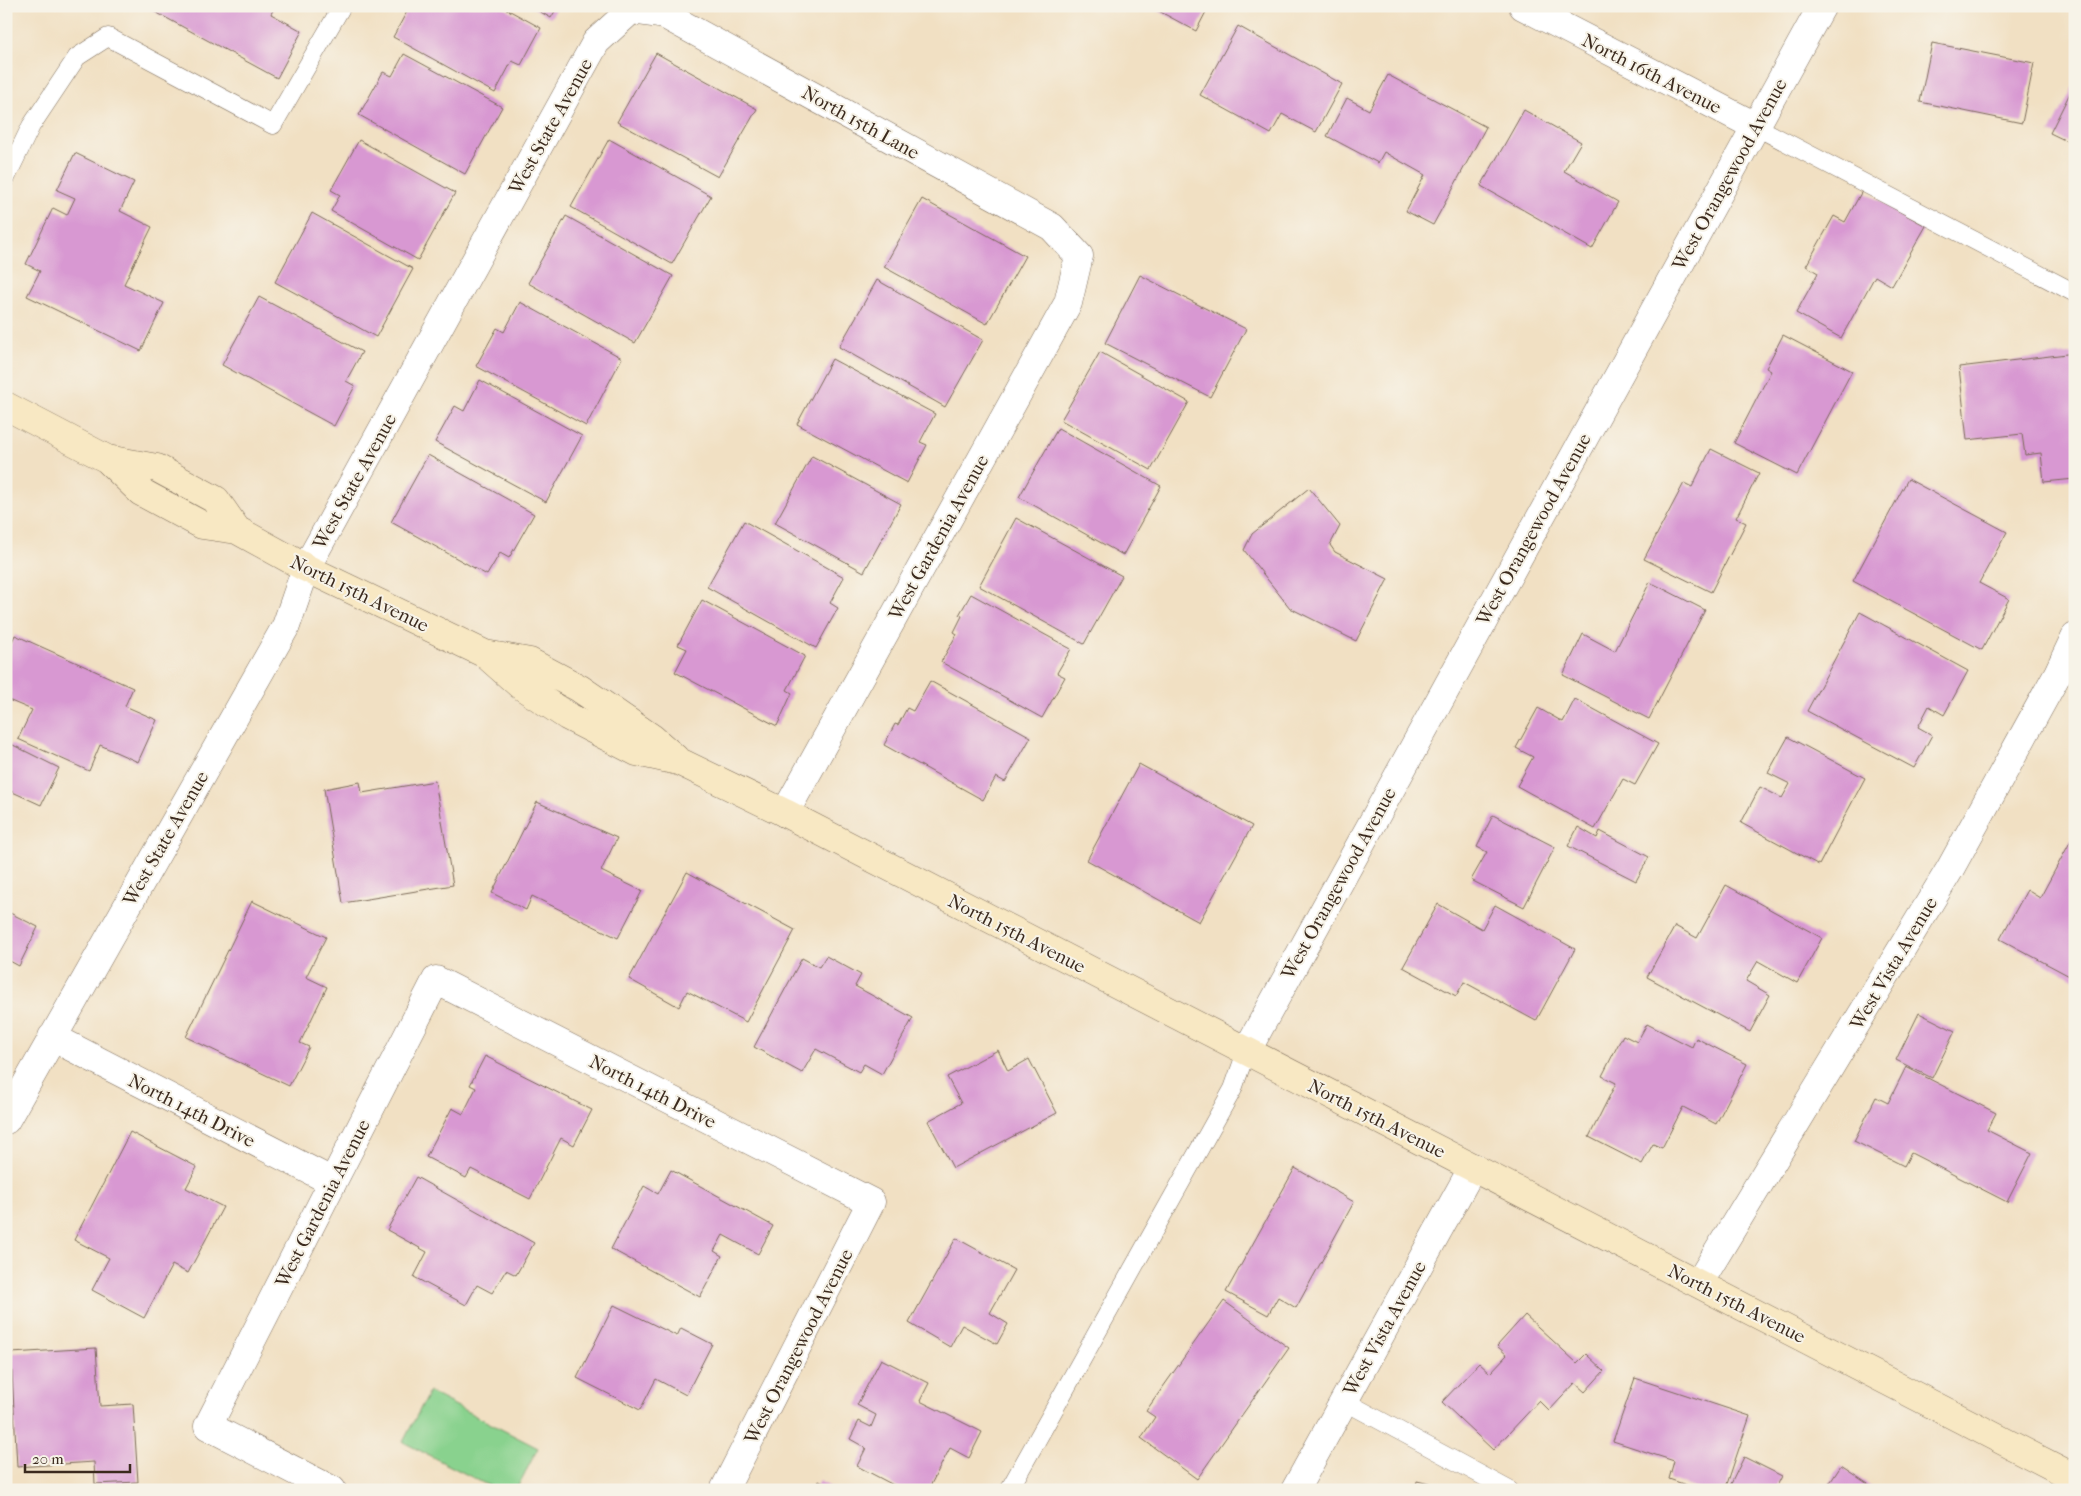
<svg xmlns="http://www.w3.org/2000/svg" width="2081" height="1496" font-family="'IM FELL French Canon',serif">
<style>
.green{fill:#89d28e;stroke:#627e56}
.building{fill:#d898d2}
.lines{fill:none;stroke-linecap:round;stroke-linejoin:round}
.lane-casing{stroke:#7b6a58;stroke-width:19}
.street-casing{stroke:#7b6a58;stroke-width:29}
.secondary-casing{stroke:#7b6a58;stroke-width:29}
.lane{stroke:#fff;stroke-width:18}
.street{stroke:#fff;stroke-width:28}
.secondary{stroke:#f8e8c3;stroke-width:28}
.labels{text-anchor:middle;stroke-width:4;stroke-linejoin:round;paint-order:stroke}
.street-label{font-size:19px;fill:#3b2a1e;stroke:#f7f3e8}
</style>
<rect width="100%" height="100%" fill="#f7f3e8"/>
<filter id="ink" filterUnits="userSpaceOnUse"><feTurbulence type="fractalNoise" baseFrequency=".02" numOctaves="2"/><feDisplacementMap in="SourceGraphic" scale="10" xChannelSelector="R" yChannelSelector="G"/><feConvolveMatrix kernelMatrix="1 2 1 2 8 2 1 2 1" color-interpolation-filters="sRGB"/></filter>
<filter id="wash" filterUnits="userSpaceOnUse"><feTurbulence type="fractalNoise" baseFrequency=".0096" numOctaves="4" result="noise"/><feDisplacementMap in="SourceGraphic" scale="20" xChannelSelector="R" yChannelSelector="G"/><feGaussianBlur stdDeviation="1.12" result="paint"/><feColorMatrix in="noise" values="0 0 0 0 0 0 0 0 0 0 0 0 0 0 0 0 0 1.4 0 .05"/><feComposite in="paint" operator="in"/></filter>
<g filter="url(#wash)">
<rect width="100%" height="100%" fill="#f1e0c3"/>
<path class="green" d="M429,1392L538,1448L516,1490H497L403,1442Z"/>
<g id="blocks">
<path class="building" d="M149,6H275L271,14L302,31L277,78L148,8Z
M410,6H501L541,28L521,65L512,61L495,93L393,37Z
M530,6H558L551,18Z
M1156,6H1209L1196,31L1155,9Z
M1238,26L1342,84L1316,132L1282,114L1271,134L1200,95Z
M1932,43L2034,63L2022,123L1920,102Z
M656,53L757,109L718,177L617,122Z
M404,54L502,107L465,174L359,115L383,72L392,76Z
M1388,75L1486,127L1433,225L1406,211L1425,175L1384,152L1378,163L1327,136L1347,98L1369,110Z
M2073,87L2075,88V145L2050,133Z
M1524,110L1581,142L1564,171L1618,202L1592,249L1481,186Z
M609,139L711,196L672,264L571,207Z
M359,140L455,193L418,260L331,211L340,195L331,190Z
M75,153L134,182L120,211L152,227L124,284L164,303L141,351L27,296L40,271L26,264L53,208L67,215L75,198L57,190Z
M1862,191L1926,226L1892,286L1875,276L1841,338L1796,313L1818,273L1806,266L1834,216L1845,222Z
M922,199L1025,256L987,324L884,267Z
M312,213L413,269L376,337L275,282Z
M566,216L673,276L635,343L528,283Z
M1140,275L1246,329L1210,397L1105,343Z
M877,280L983,340L945,407L839,347Z
M259,297L362,352L346,381L355,386L334,426L222,365Z
M520,302L622,358L586,426L476,366L497,328L504,332Z
M1783,335L1852,371L1797,475L1734,443L1771,371L1766,368Z
M1100,352L1189,402L1151,470L1061,420Z
M2075,353V479L2044,482L2041,453L2025,455L2022,434L1967,440L1959,367Z
M832,359L935,414L920,442L927,445L907,483L797,424Z
M480,380L582,436L546,502L435,442L455,406L464,411Z
M1058,428L1161,486L1123,555L1019,497Z
M1711,449L1759,473L1736,518L1746,523L1711,592L1644,559L1684,483L1692,487Z
M428,455L534,514L509,558L500,553L487,575L391,522Z
M812,456L901,504L864,572L775,523Z
M1908,479L2007,532L1979,583L2009,599L1982,650L1853,581Z
M1309,488L1340,526L1330,545L1335,552L1388,579L1356,641L1290,608L1244,550L1252,534Z
M1016,518L1122,576L1084,644L979,586Z
M744,521L844,577L830,603L838,608L816,648L707,587Z
M1650,582L1705,610L1649,719L1563,675L1583,634L1615,651Z
M971,594L1071,649L1057,673L1065,677L1042,718L941,662L957,634L954,632L962,616L959,615Z
M702,600L805,656L787,690L792,693L777,726L675,672L687,649L678,645Z
M1860,612L1968,671L1944,715L1929,706L1918,727L1932,735L1914,768L1807,711Z
M15,635L133,688L125,706L157,720L138,762L100,745L89,771L18,739L32,710L6,699V655Z
M930,681L1031,737L1005,782L996,777L983,800L884,745L895,724L898,725L907,708L913,711Z
M1575,699L1658,744L1635,785L1623,779L1595,829L1517,786L1533,757L1516,748L1538,708L1563,722Z
M1788,737L1865,778L1819,865L1741,823L1760,787L1782,798L1790,784L1768,773Z
M11,744L59,768L41,805L6,789V754Z
M1139,764L1252,826L1199,922L1087,860Z
M435,781L453,885L343,903L324,789L360,782L362,793Z
M537,802L617,838L601,871L642,891L618,938L532,896L526,910L492,893Z
M1493,815L1555,847L1524,907L1471,880L1487,852L1477,847Z
M1578,827L1597,838L1600,831L1649,857L1636,881L1568,846Z
M2075,833V979L2000,939L2027,890L2040,898Z
M687,872L795,930L746,1022L687,991L679,1007L629,979Z
M1726,885L1822,938L1797,983L1758,961L1746,981L1770,995L1750,1032L1647,977L1675,926L1697,938Z
M252,901L326,937L306,977L327,987L300,1043L309,1047L289,1086L186,1037Z
M1438,904L1482,929L1495,905L1575,949L1536,1021L1464,982L1456,996L1403,967Z
M6,911L38,927L19,966L6,959Z
M826,956L861,975L855,986L913,1018L882,1074L864,1064L859,1072L816,1049L802,1073L754,1047L802,958L819,967Z
M1919,1013L1955,1031L1932,1078L1896,1060Z
M1647,1024L1692,1047L1696,1038L1747,1064L1716,1124L1683,1107L1662,1148L1653,1144L1642,1164L1589,1137L1616,1083L1602,1076L1623,1035L1637,1042Z
M998,1050L1008,1071L1029,1059L1057,1113L953,1168L928,1121L961,1103L947,1077Z
M485,1056L592,1110L574,1145L561,1138L530,1199L471,1169L466,1178L426,1157L452,1108L463,1114L476,1088L470,1085Z
M1906,1067L1996,1113L1987,1130L2032,1153L2007,1202L1911,1153L1904,1166L1854,1141L1876,1097L1888,1103Z
M130,1132L197,1167L186,1188L223,1207L188,1273L172,1265L144,1318L92,1290L109,1258L74,1240Z
M1295,1168L1354,1202L1296,1308L1278,1297L1268,1315L1226,1292Z
M671,1170L773,1226L758,1254L723,1235L714,1251L722,1256L700,1297L611,1249L644,1186L658,1194Z
M416,1177L534,1243L516,1275L506,1270L492,1293L477,1285L466,1305L414,1277L427,1252L387,1230Z
M956,1238L1014,1270L990,1313L1008,1324L997,1344L962,1325L950,1347L909,1323Z
M1224,1301L1289,1348L1197,1479L1141,1438L1155,1417L1146,1411Z
M614,1305L677,1336L681,1328L712,1344L686,1395L656,1379L640,1410L577,1378Z
M1525,1315L1577,1363L1586,1354L1604,1371L1585,1392L1575,1383L1549,1411L1539,1401L1493,1450L1442,1402L1479,1363L1490,1373L1507,1355L1497,1346Z
M96,1348L100,1406L133,1404L138,1482L95,1484L94,1462L17,1467L11,1353Z
M881,1359L929,1383L920,1401L982,1432L969,1458L950,1448L928,1490H903L857,1466L866,1448L850,1439L859,1421L871,1427L876,1415L857,1405Z
M1635,1378L1750,1416L1725,1490H1700L1669,1479L1674,1461L1613,1441Z
M1744,1457L1782,1476L1775,1490H1728Z
M1841,1466L1877,1490H1825Z
M819,1481L836,1490H814Z
M1417,1481L1450,1489V1490H1415Z"/>
</g>
</g>
<g filter="url(#ink)">
<use href="#blocks" fill-opacity="0" stroke="#7b6a58" stroke-width="1"/>
<g class="lines">
<defs>
<path id="lane" d="M1755,126L2075,293
M6,178L31,126L77,57L108,37L273,125L342,6
M1344,1401L1509,1490
M1009,1490L1233,1089L1246,1052"/>
<path id="street" d="M1523,6L1755,126
M52,1037L333,1182
M1246,1052L1822,6
M6,1120L286,626L306,568L596,42L631,10L665,15L1052,227L1079,256L1068,303L785,813
M1699,1283L1950,869L2058,673L2075,637
M332,1490L208,1426L436,980L871,1202L724,1490
M1295,1490L1473,1167"/>
<path id="secondary" d="M6,406L107,459L157,468L216,500L237,530
M107,459L141,492L202,525L237,530L306,568L485,654L530,662L579,688L652,738L675,758
M485,654L520,685L567,716L637,752L678,761L785,813L2075,1478"/>
</defs>
<use href="#lane" class="lane-casing"/>
<use href="#street" class="street-casing"/>
<use href="#secondary" class="secondary-casing"/>
<use href="#lane" class="lane"/>
<use href="#street" class="street"/>
<use href="#secondary" class="secondary"/>
</g>
</g>
<g class="labels">
<g class="street-label">
<text transform="translate(1652 73) rotate(27)" y="7">North 16th Avenue</text>
<text transform="translate(861 122) rotate(29)" y="7">North 15th Lane</text>
<text transform="translate(550 126) rotate(-61)" y="7">West State Avenue</text>
<text transform="translate(1729 174) rotate(-61)" y="7">West Orangewood Avenue</text>
<text transform="translate(354 481) rotate(-61)" y="7">West State Avenue</text>
<text transform="translate(1533 529) rotate(-61)" y="7">West Orangewood Avenue</text>
<text transform="translate(938 537) rotate(-61)" y="7">West Gardenia Avenue</text>
<text transform="translate(360 593) rotate(26)" y="7">North 15th Avenue</text>
<text transform="translate(165 838) rotate(-60)" y="7">West State Avenue</text>
<text transform="translate(1338 883) rotate(-61)" y="7">West Orangewood Avenue</text>
<text transform="translate(1017 933) rotate(27)" y="7">North 15th Avenue</text>
<text transform="translate(1893 963) rotate(-59)" y="7">West Vista Avenue</text>
<text transform="translate(653 1091) rotate(27)" y="7">North 14th Drive</text>
<text transform="translate(192 1110) rotate(27)" y="7">North 14th Drive</text>
<text transform="translate(1377 1118) rotate(27)" y="7">North 15th Avenue</text>
<text transform="translate(322 1203) rotate(-63)" y="7">West Gardenia Avenue</text>
<text transform="translate(1737 1303) rotate(27)" y="7">North 15th Avenue</text>
<text transform="translate(1384 1328) rotate(-61)" y="7">West Vista Avenue</text>
<text transform="translate(798 1346) rotate(-63)" y="7">West Orangewood Avenue</text>
</g>
</g>
<rect width="2081" height="1496" fill="none" stroke="#f7f3e8" stroke-width="25"/>
<path d="M25 1464v8h105v-8" fill="none" stroke="#3b2a1e" stroke-width="2.5"/>
<text x="32" y="1464" font-size="15" fill="#3b2a1e" stroke="#f7f3e8" stroke-width="4" paint-order="stroke">20 m</text>
</svg>
